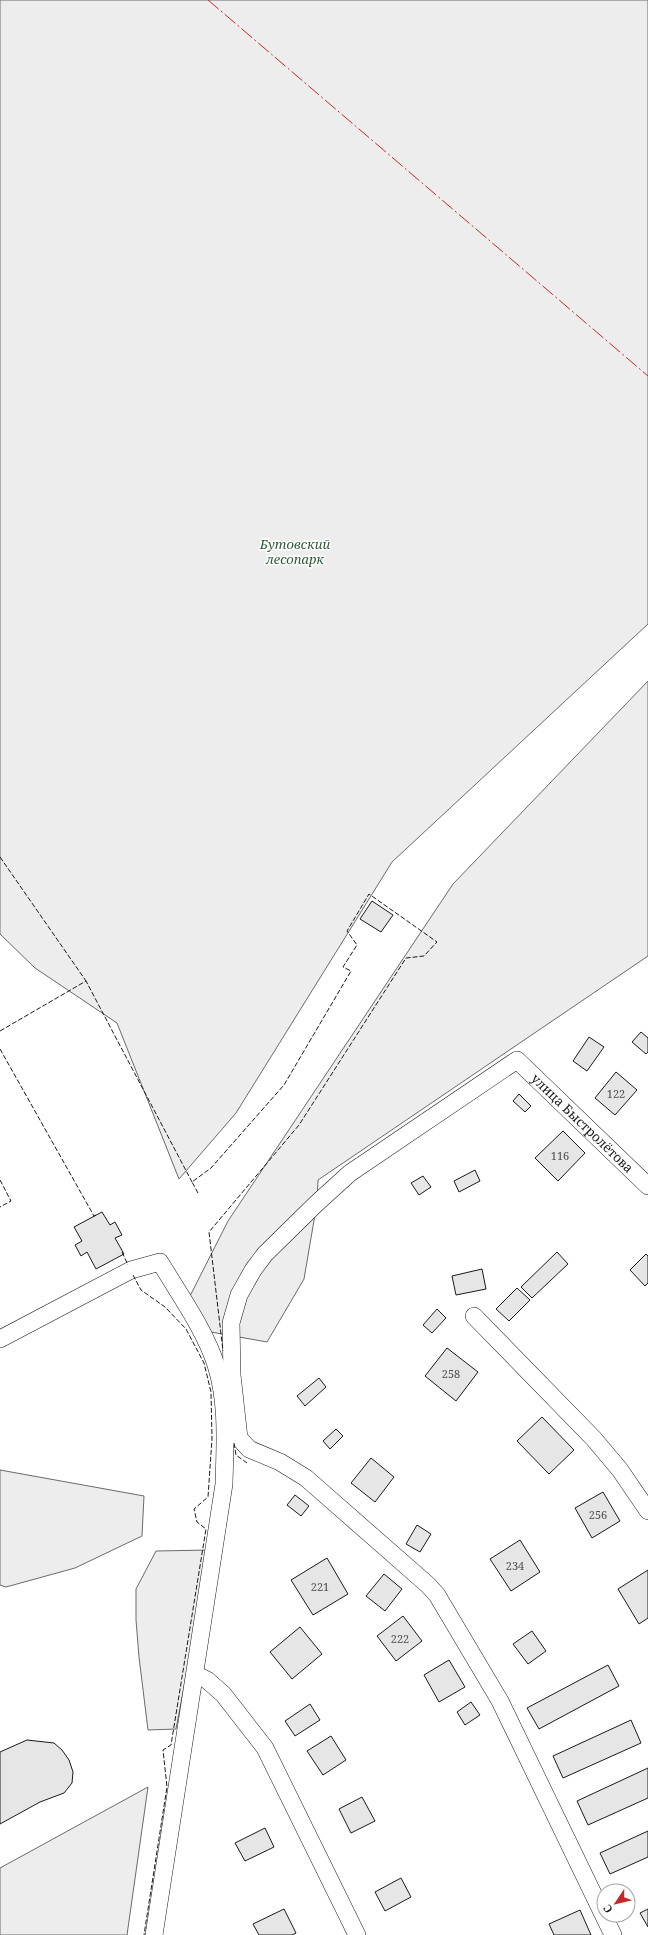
<svg xmlns="http://www.w3.org/2000/svg" width="648" height="1935" font-family="'Noto Serif',serif">
<style>
.green{fill:#ededed;stroke:#6a6a6a}
.building{fill:#e6e6e6;stroke:#1a1a1a}
.lines{fill:none;stroke-linecap:round;stroke-linejoin:round}
.minor-casing{stroke:#1a1a1a;stroke-width:18}
.minor{stroke:#fff;stroke-width:17}
.fence{stroke:#1a1a1a;stroke-width:1;stroke-dasharray:5 2;stroke-linecap:butt}
.power{stroke:#c62828;stroke-width:1;stroke-dasharray:14 3 2 3;stroke-linecap:butt}
.labels{text-anchor:middle;stroke-width:3;stroke-linejoin:round;paint-order:stroke}
.number-label{font-size:11px;fill:#4d4d4d}
.park-label{font-size:13px;font-style:italic;fill:#2b5a34;stroke:#fff}
.street-label{font-size:13px;fill:#1a1a1a;stroke:#fff}
</style>
<rect width="100%" height="100%" fill="#fff"/>
<path class="green" d="M0,0H648V624L392,862L236,1113L179,1179L117,1023L35,968L0,934Z
M648,681V956L318,1180L317,1203L304,1279L267,1342L211,1332L190,1296L228,1221L453,884Z
M0,1470L144,1496L142,1536L75,1568L6,1587L0,1585Z
M210,1550L176,1729L148,1730L139,1657L136,1620V1589L156,1551Z
M148,1787L127,1935H0V1868Z"/>
<path class="building" d="M372,901L393,915L381,932L360,919Z
M641,1032L648,1038V1052L646,1054L632,1042Z
M589,1037L604,1047L587,1071L573,1061Z
M616,1072L637,1090L615,1115L595,1098Z
M519,1094L531,1106L525,1112L513,1101Z
M563,1131L585,1153L558,1181L535,1158Z
M475,1170L480,1181L459,1192L454,1181Z
M423,1176L431,1187L419,1195L411,1183Z
M102,1212L110,1225L115,1222L122,1235L115,1238L124,1254L96,1269L87,1252L81,1256L75,1245L82,1241L74,1227Z
M557,1252L568,1264L532,1298L521,1287Z
M646,1254L648,1256V1283L645,1286L630,1270Z
M482,1269L486,1289L456,1295L452,1276Z
M517,1288L530,1300L509,1321L496,1309Z
M437,1309L446,1318L432,1333L423,1325Z
M447,1348L478,1372L456,1401L425,1376Z
M319,1378L326,1387L305,1406L297,1396Z
M542,1417L574,1450L549,1474L517,1441Z
M336,1429L343,1436L330,1449L323,1441Z
M371,1458L394,1477L375,1502L351,1483Z
M603,1492L620,1521L592,1538L575,1508Z
M295,1495L309,1506L301,1516L287,1505Z
M417,1525L431,1534L420,1552L406,1544Z
M520,1540L540,1572L511,1591L490,1559Z
M327,1558L348,1594L313,1615L291,1580Z
M648,1570V1618L639,1624L618,1589Z
M384,1574L402,1589L385,1611L366,1596Z
M403,1616L422,1641L396,1661L377,1636Z
M300,1627L322,1654L292,1679L270,1652Z
M532,1631L546,1651L528,1664L513,1644Z
M449,1660L465,1687L439,1702L424,1675Z
M608,1665L619,1686L539,1729L527,1708Z
M471,1702L480,1715L465,1725L457,1712Z
M310,1704L320,1720L295,1736L285,1721Z
M631,1720L641,1743L563,1778L553,1756Z
M331,1736L346,1760L323,1775L307,1751Z
M27,1740L54,1743L62,1750L69,1760L73,1772L72,1783L64,1793L40,1802L0,1824V1752Z
M648,1768V1798L588,1825L577,1801Z
M362,1797L375,1821L351,1833L339,1809Z
M265,1828L274,1847L245,1861L235,1843Z
M648,1831V1857L610,1874L600,1853Z
M401,1878L411,1897L385,1911L375,1892Z
M284,1909L296,1933L292,1935H259L253,1924Z
M648,1909V1927L640,1913Z
M580,1910L591,1935H554L549,1924Z"/>
<g class="lines">
<defs>
<g id="minor">
<path d="M474,1316L594,1439L620,1470L648,1511"/>
<path d="M0,1339L131,1270L160,1262C179,1294 205,1330 216,1365C228,1403 225,1445 224,1484L154,1935"/>
<path d="M195,1674L207,1680L223,1694L265,1748L357,1935"/>
<path id="s1" d="M613,1935L500,1701L437,1595L428,1585L306,1478L280,1462L249,1449L239,1438L232,1375L231,1323L239,1295L253,1270L265,1254L317,1203L350,1173L517,1060L648,1186"/>
</g>
</defs>
<use href="#minor" class="minor-casing"/>
<use href="#minor" class="minor"/>
<path class="fence" d="M0,857L86,981
M0,1031L86,981L192,1182
M0,1049L94,1216L96,1215
M0,1180L11,1201L0,1207
M198,1193L192,1182L211,1168L284,1085L351,971L343,967L357,945L347,931L369,894L437,942L424,956L406,958L299,1125L209,1232L223,1351
M122,1252L128,1265
M133,1275L141,1290L165,1307L186,1329L204,1363L211,1392L212,1439L208,1497L194,1509L197,1522L206,1529L171,1745L163,1750L167,1787L144,1935
M234,1443L236,1455L247,1463"/>
<path class="power" d="M208,0L648,376"/>
</g>
<g class="labels">
<g class="number-label">
<text x="616" y="1098">122</text>
<text x="560" y="1160">116</text>
<text x="451" y="1378">258</text>
<text x="598" y="1519">256</text>
<text x="515" y="1570">234</text>
<text x="320" y="1591">221</text>
<text x="400" y="1643">222</text>
</g>
<g class="park-label">
<text x="295" y="549">Бутовский<tspan x="295" dy="15">лесопарк</tspan></text>
</g>
<g class="street-label">
<text dy="5" stroke="none"><textPath href="#s1" startOffset="1241">улица Быстролётова</textPath></text>
</g>
</g>
<g transform="translate(616 1903) rotate(235)"><circle r="19" fill="#ffffff" stroke="#a3a3a3"/>
<path d="M0-3L7 15L0 10L-7 15Z" fill="#c62828"/>
<text y="-6" font-size="11" font-weight="bold" text-anchor="middle" fill="#1a1a1a">С</text>
</g>
</svg>
